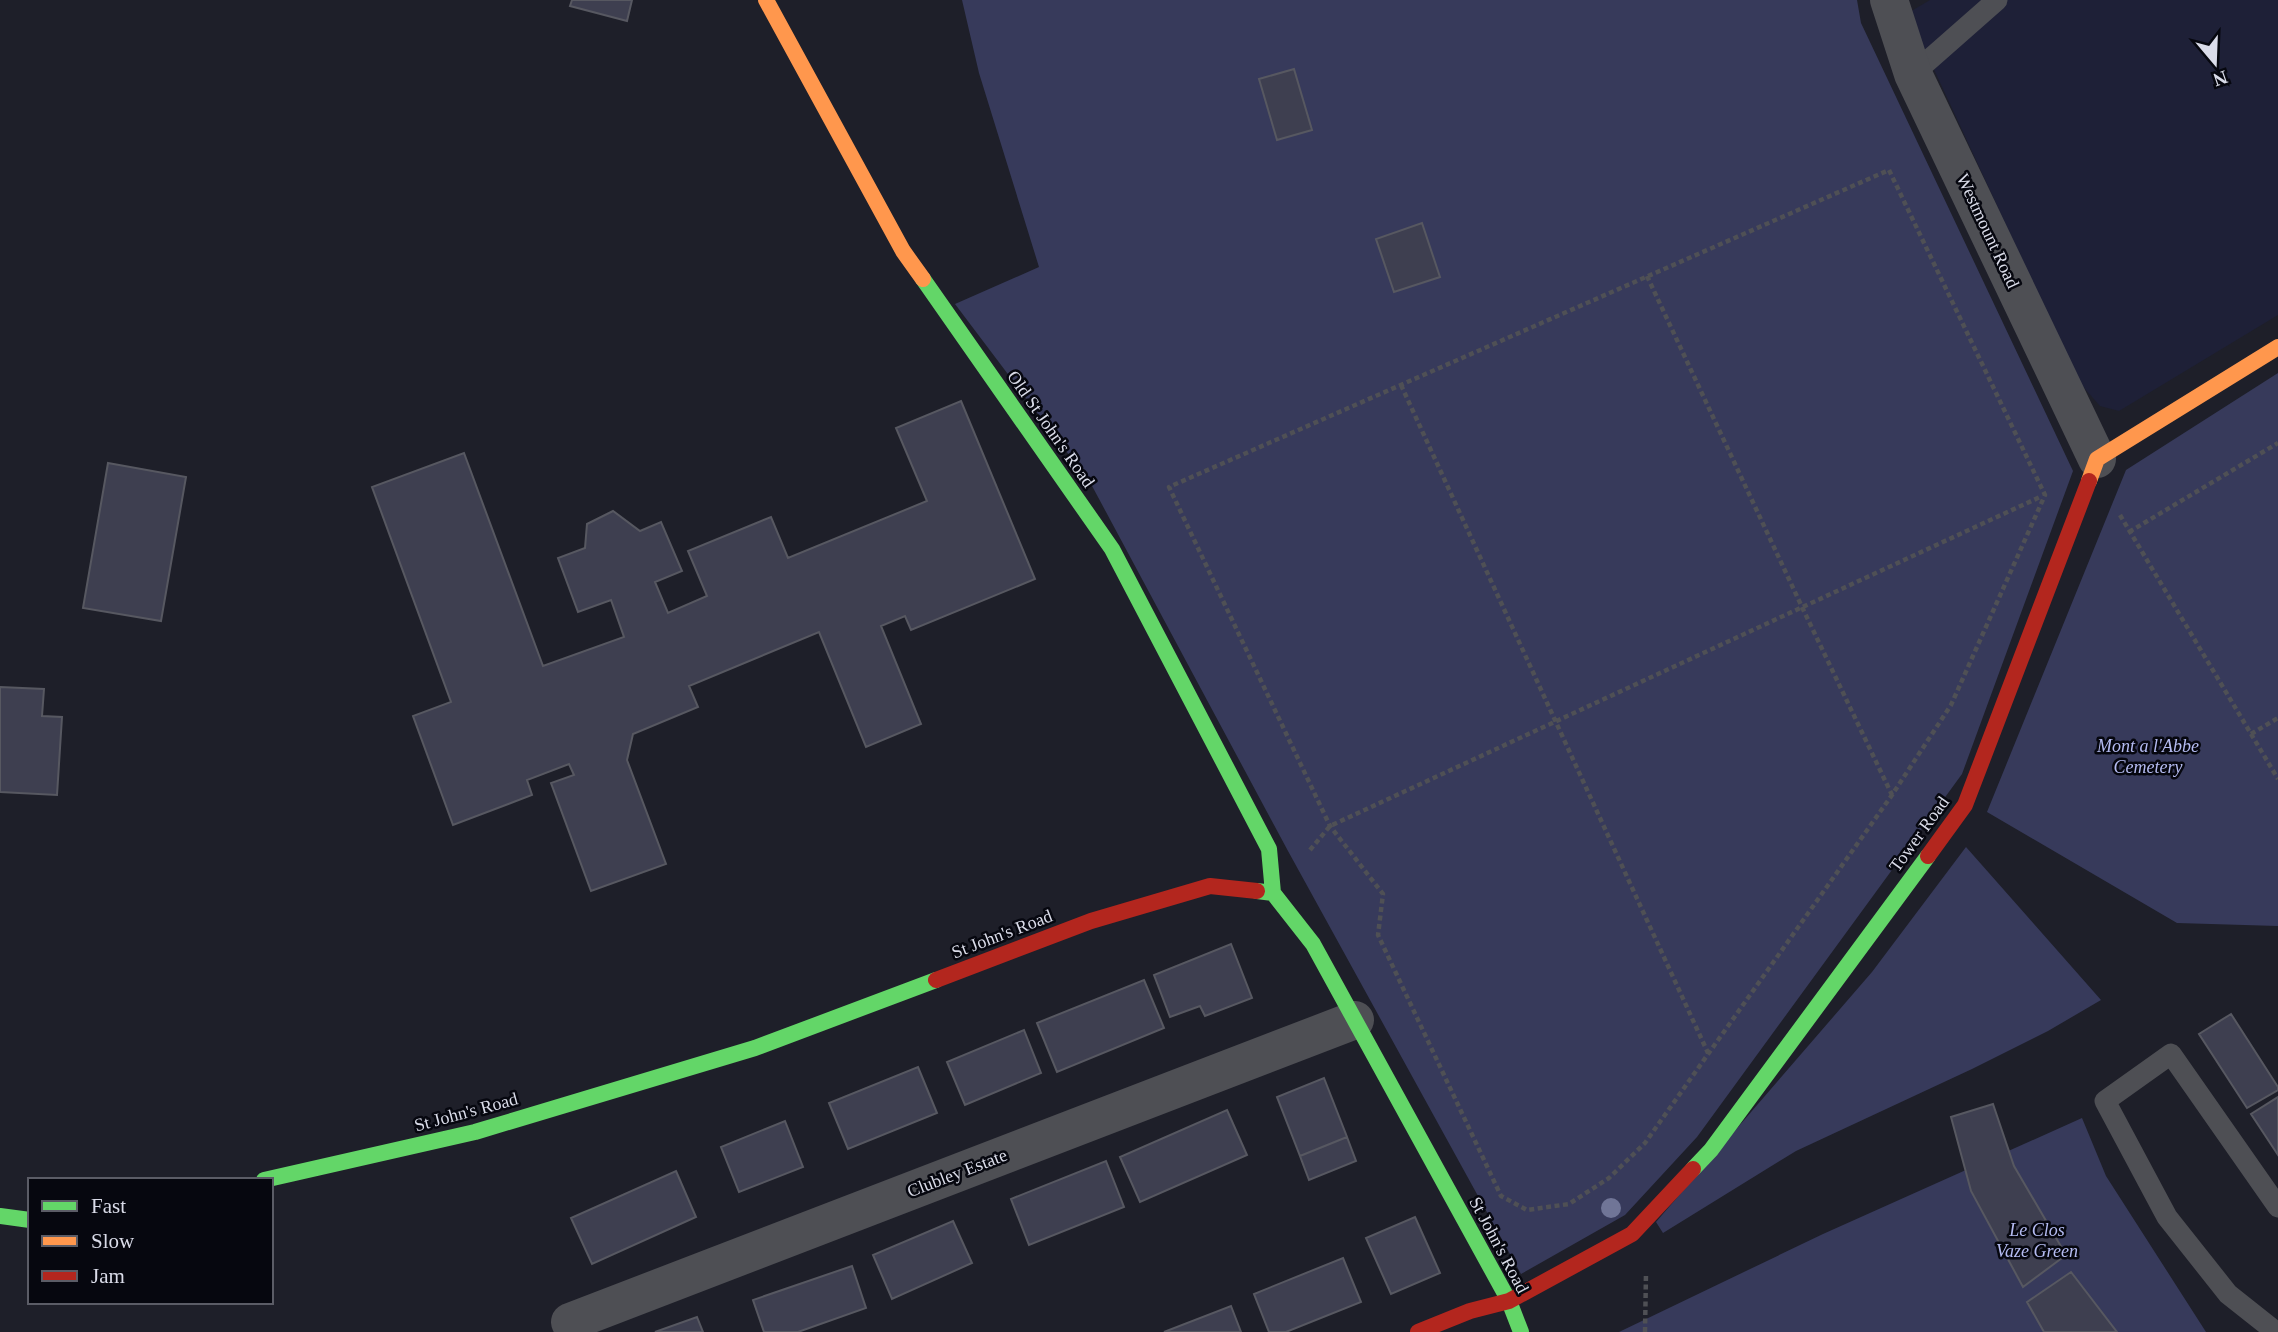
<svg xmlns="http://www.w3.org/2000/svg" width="2278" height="1332" font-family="'Times New Roman',serif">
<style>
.built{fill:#1e2037}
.green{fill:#373a5b}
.building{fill:#3e3f50;stroke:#575861;stroke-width:2}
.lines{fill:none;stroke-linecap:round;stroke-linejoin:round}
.path{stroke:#4f5055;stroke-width:4.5;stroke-dasharray:5 3.5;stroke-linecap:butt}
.lane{stroke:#4e4f54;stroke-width:21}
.street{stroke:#4e4f54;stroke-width:38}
.fast{stroke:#63d668;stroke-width:16}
.slow{stroke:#ff974d;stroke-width:16}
.jam{stroke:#b3261e;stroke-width:16}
.tree{fill:#707597}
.labels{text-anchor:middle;stroke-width:5;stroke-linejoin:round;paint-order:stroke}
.street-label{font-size:18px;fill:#dadce9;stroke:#06070f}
.park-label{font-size:18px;font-style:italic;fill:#b4bbf1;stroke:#06070f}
</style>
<rect width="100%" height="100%" fill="#1e1f29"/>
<path class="built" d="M1930,0H2278V315L2119,411L2100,406L2078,381L1908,13Z"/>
<path class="green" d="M962,0H1857L1861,23L2073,471L1962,774L1697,1137L1625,1215L1521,1274L1288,851L1091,484L955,304L1039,267L979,73Z
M2278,373V926L2177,923L1987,812L2126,470Z
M1966,847L2101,1000L2048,1031L1972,1069L1796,1151L1663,1233L1656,1222L1872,972Z
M2082,1118L2106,1176L2206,1332H1619L1823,1234Z"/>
<path class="building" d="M572,0H632L627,21L570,6Z
M1294,69L1312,130L1277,140L1259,79Z
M1422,223L1440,277L1394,292L1376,239Z
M961,401L1035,579L911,630L905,616L881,626L921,724L866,747L819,632L689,686L698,707L633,734L627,760L666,864L591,891L551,783L574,775L569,764L527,780L532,795L453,825L413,716L451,702L372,487L464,453L543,666L624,637L611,600L578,612L558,558L585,548L587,524L613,511L640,531L661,522L682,571L655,582L668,613L707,596L688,551L771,517L788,558L927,501L896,428Z
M108,463L186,477L161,621L83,608Z
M0,687L44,689L42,716L62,717L57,795L0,792Z
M1231,944L1252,998L1205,1016L1200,1006L1170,1017L1154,975Z
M1144,980L1164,1028L1057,1072L1037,1023Z
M2231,1014L2278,1087V1090L2247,1108L2199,1034Z
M1024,1030L1041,1073L965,1105L947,1062Z
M918,1067L937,1113L848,1149L829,1103Z
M1324,1078L1347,1137L1300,1156L1277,1097Z
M2278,1097V1155L2251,1114Z
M1993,1104L2014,1166L2066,1255L2023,1287L1971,1191L1951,1117Z
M1227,1110L1247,1155L1140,1202L1120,1157Z
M785,1121L803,1167L739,1192L721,1147Z
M1347,1137L1356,1161L1309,1180L1300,1156Z
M1106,1161L1124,1207L1029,1245L1011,1199Z
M676,1171L696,1217L592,1264L571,1218Z
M1415,1217L1440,1273L1391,1294L1366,1238Z
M953,1221L972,1263L892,1299L873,1255Z
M1343,1258L1361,1302L1286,1332H1269L1254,1294Z
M852,1266L866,1308L798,1332H764L753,1300Z
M2071,1272L2117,1332H2044L2027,1302Z
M1231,1306L1241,1332H1164Z
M697,1317L703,1332H655Z"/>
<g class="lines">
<path class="path" d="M1889,170L2045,495L1951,705L1892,795L1645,1143L1609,1178L1569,1204L1527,1210L1501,1196L1378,935L1383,894L1330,826L1169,487Z
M1647,276L1802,607L1892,795
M1401,385L1708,1053
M2120,515L2278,779
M2129,532L2278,443
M2251,734L2278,718
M1310,850L1330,826L2040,497
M1645,1332L1646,1273"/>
<path class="lane" d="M1913,74L1997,0
M2276,1332L2228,1294L2167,1217L2105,1101L2171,1054L2278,1207"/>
<path class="street" d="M1889,0L1913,74L2097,459
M575,1332L570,1322L1355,1020"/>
<path class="fast" d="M923,279L1112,549L1269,849L1273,893
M1257,891L1273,893L1313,944L1509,1301L1521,1332
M1693,1169L1711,1150L1928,856
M264,1180L475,1132L755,1048L936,980
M0,1216L30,1220"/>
<path class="slow" d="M766,0L903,251L923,279
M2089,481L2097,459L2278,347"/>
<path class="jam" d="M1928,856L1965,805L2089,481
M936,980L1091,921L1210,886L1257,891
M1418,1332L1470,1311L1509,1301L1632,1234L1693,1169"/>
</g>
<circle class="tree" cx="1611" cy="1208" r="10"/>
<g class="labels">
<g class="street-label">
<text transform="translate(1988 231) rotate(65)" y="6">Westmount Road</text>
<text transform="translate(1051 429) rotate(55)" y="6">Old St John's Road</text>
<text transform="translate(1919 834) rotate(-54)" y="6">Tower Road</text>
<text transform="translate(1002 934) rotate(-21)" y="6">St John's Road</text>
<text transform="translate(466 1112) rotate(-15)" y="6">St John's Road</text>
<text transform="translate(957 1173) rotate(-21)" y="6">Clubley Estate</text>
<text transform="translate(1499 1245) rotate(62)" y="6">St John's Road</text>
</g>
<g class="park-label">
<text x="2148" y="752">Mont a l'Abbe<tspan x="2148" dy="21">Cemetery</tspan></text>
<text x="2037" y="1236">Le Clos<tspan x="2037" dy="21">Vaze Green</tspan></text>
</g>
</g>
<rect x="28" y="1178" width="245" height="126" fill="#06070f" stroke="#5b5c66" stroke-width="2"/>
<rect x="42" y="1201" width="35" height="10" fill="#63d668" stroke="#5b5c66" stroke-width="2"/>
<text x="91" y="1213" font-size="21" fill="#dadce9">Fast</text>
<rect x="42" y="1236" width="35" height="10" fill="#ff974d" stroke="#5b5c66" stroke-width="2"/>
<text x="91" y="1248" font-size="21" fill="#dadce9">Slow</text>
<rect x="42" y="1271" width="35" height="10" fill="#b3261e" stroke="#5b5c66" stroke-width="2"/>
<text x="91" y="1283" font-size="21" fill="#dadce9">Jam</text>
<g transform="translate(2215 63) rotate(161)" stroke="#06070f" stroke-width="5" paint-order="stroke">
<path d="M0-5L12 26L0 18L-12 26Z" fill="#dadce9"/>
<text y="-10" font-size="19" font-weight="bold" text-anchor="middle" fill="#dadce9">N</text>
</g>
</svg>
